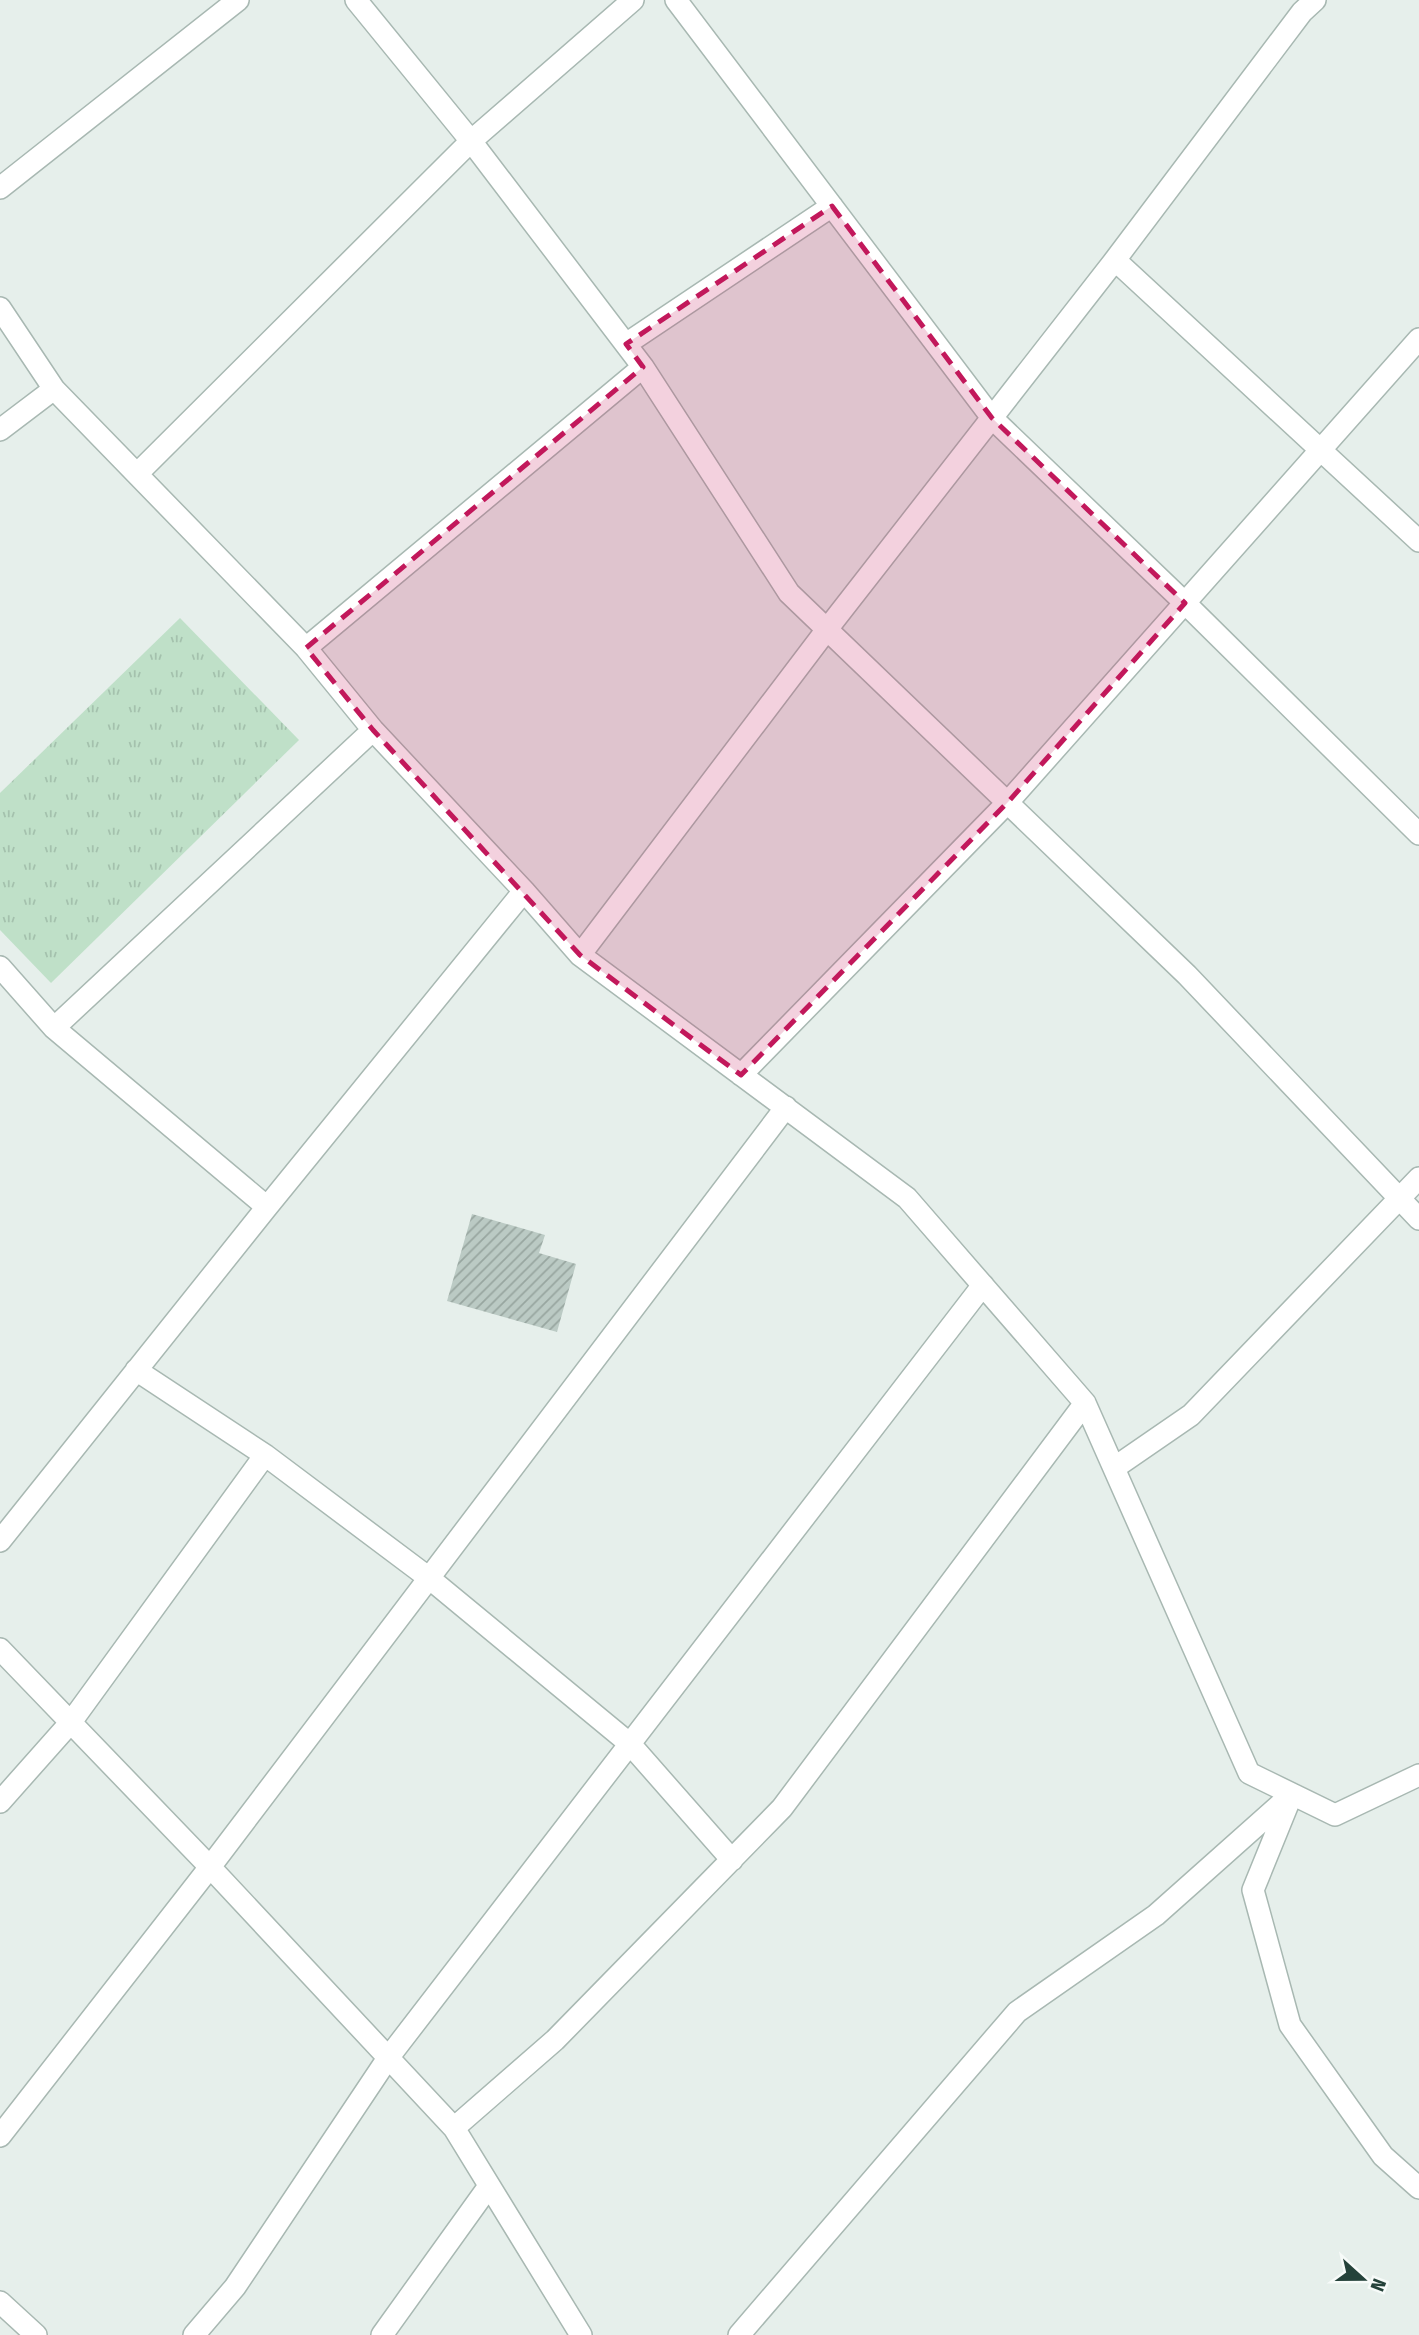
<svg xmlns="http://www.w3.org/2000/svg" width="1419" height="2335" font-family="'Fira Sans Condensed',sans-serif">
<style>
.park{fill:url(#park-tufts)}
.building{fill:url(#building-hatch)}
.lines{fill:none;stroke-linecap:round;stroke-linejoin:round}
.minor-casing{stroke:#a8b8b2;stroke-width:24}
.minor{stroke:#fff;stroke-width:21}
.marked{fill:#c2185b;fill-opacity:0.2;stroke:#c2185b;stroke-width:5;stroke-dasharray:14 9;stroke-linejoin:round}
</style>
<defs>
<pattern id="park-tufts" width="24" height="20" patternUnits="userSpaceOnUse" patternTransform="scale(1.75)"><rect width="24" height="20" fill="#bfe0c8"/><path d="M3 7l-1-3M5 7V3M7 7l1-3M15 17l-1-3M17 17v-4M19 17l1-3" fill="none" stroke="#a4c1ad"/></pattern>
<pattern id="building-hatch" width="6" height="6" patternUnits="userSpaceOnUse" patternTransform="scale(1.75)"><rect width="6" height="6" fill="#bbcac4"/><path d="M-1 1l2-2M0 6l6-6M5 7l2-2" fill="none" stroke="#98a6a0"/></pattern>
</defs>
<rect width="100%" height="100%" fill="#e6efeb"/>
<path class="park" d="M180,618L299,740L51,983L0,930V793Z"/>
<path class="building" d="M472,1214L545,1235L539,1253L576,1264L557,1332L447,1301Z"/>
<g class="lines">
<defs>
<path id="minor" d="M356,0L471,141L643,367L789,593L1187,975L1419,1219
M676,0L992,418L1185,603L1419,834
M0,188L238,0
M1115,260L1419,541
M0,308L54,389L306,648L373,730L524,891L580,955L907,1198L1085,1403L1249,1773L1335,1815L1419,1775
M626,344L832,206
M0,430L54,389
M137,474L471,141L633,0
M306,648L643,367
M580,955L828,628L1115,260L1302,12L1315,0
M0,967L54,1028L267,1207
M54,1028L373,730
M741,1075L1008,802L1419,339
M136,1370L265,1455L429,1578L630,1744L732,1860
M1114,1468L1191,1415L1419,1178
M0,1541L267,1207L524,891
M0,1649L210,1867L454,2128L581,2335
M1290,1799L1253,1890L1290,2025L1383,2156L1419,2188
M0,1802L71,1722L265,1455
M454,2128L555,2040L782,1808L1085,1403
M0,2136L210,1867L786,1107
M0,2302L36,2335
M194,2335L235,2287L388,2058L983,1285
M382,2335L489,2186
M739,2335L1017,2012L1156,1915L1292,1794"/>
</defs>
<use href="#minor" class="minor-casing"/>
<use href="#minor" class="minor"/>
</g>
<path class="marked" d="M832,206L992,418L1185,603L1008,802L741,1075L580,955L373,730L306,648L643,367L626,344Z"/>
<g transform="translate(1363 2279) rotate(111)" stroke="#f7fbf9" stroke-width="5" paint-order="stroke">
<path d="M0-5L12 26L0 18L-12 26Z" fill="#24423a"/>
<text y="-10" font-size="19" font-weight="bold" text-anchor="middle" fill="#24423a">N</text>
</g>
</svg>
